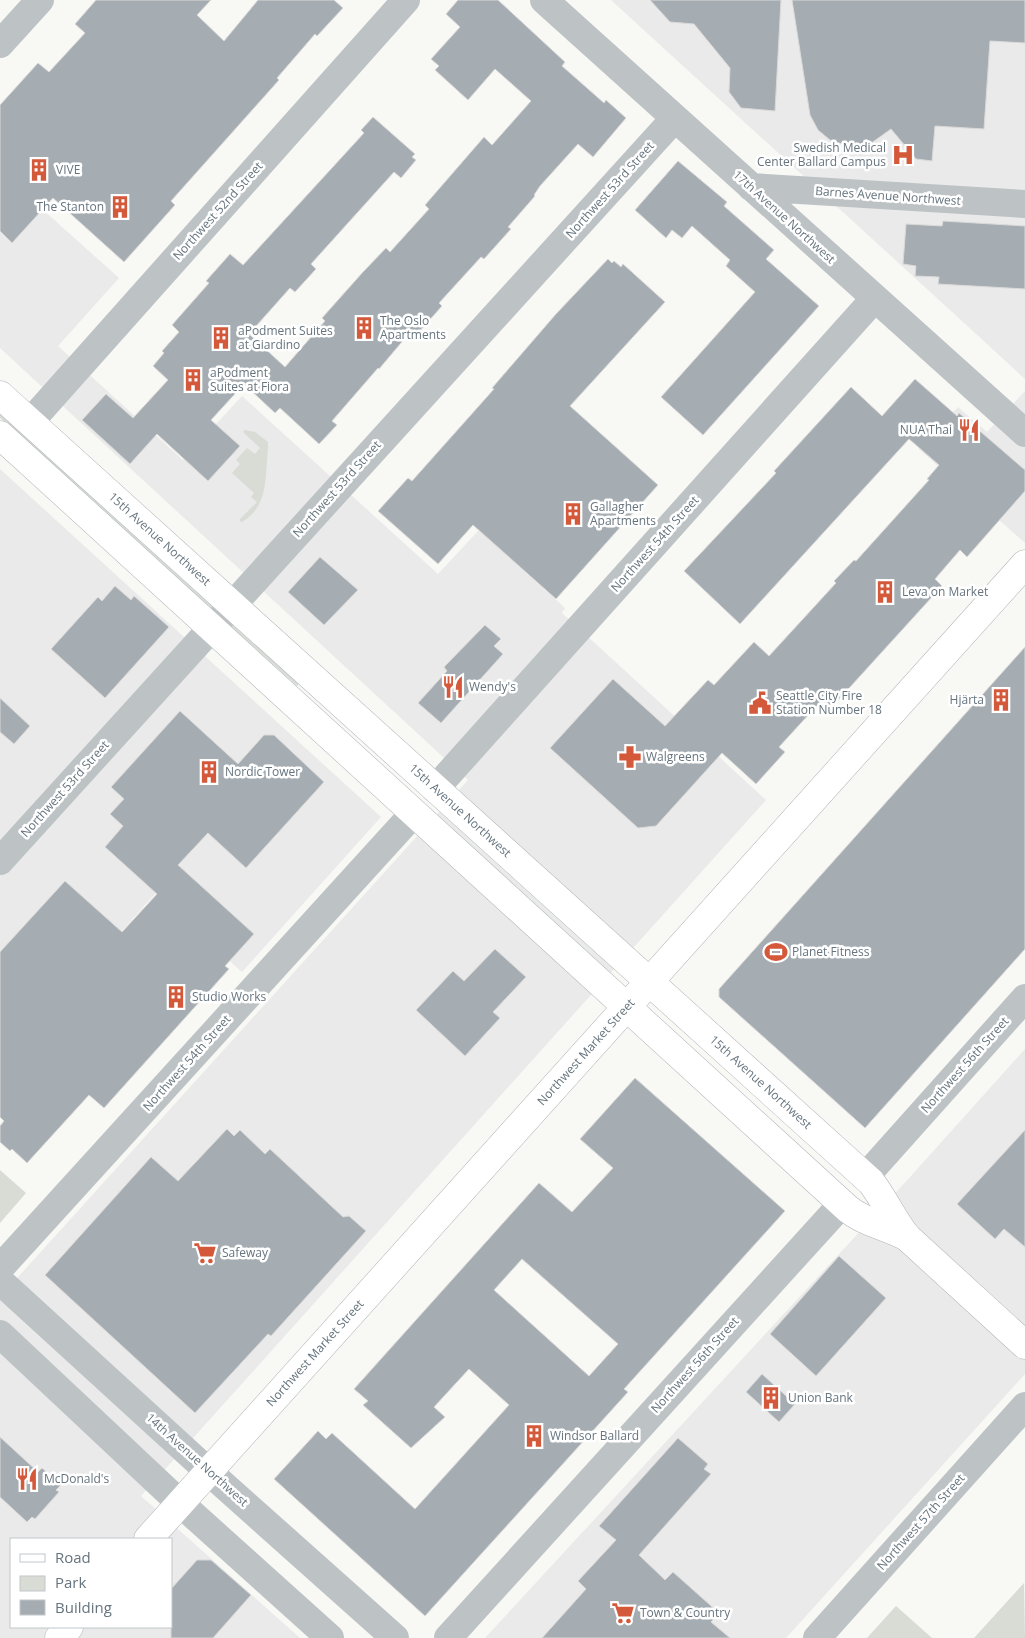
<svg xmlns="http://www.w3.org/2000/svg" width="1025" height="1638" font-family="'Open Sans',sans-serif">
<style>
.built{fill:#e9eae9;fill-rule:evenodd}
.green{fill:#d8dcd5}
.building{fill:#a5adb2;stroke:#dad9d8;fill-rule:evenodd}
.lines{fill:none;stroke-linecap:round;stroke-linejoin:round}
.major-casing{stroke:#b1b6ba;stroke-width:29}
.minor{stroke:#bdc2c5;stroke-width:28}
.major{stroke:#fff;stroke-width:28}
.labels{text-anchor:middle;stroke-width:5;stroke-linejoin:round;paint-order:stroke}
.poi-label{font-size:12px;fill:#66747e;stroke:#fff;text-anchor:start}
.street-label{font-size:12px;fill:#66747e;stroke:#fff}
</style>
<rect width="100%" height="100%" fill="#f8f8f5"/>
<path class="built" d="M611,0H1025V379L950,310Z
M42,209L119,278L58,346L183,460L242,396L438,574L479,530L565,608L562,613L766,800L141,1496L300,1638H0V1297L468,780L0,348V231L13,242ZM11,1539H171V1627H11Z
M1025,391V543L919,449L958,407L987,432Z
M0,469L381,817L242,972L155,894L0,1066Z
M1025,1049V1374L786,1638H485L911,1176Z"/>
<path class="green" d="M0,406L302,680L297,686L0,418Z
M245,430L255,432L268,442V448C265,476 269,506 242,522L240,521V519L257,502L251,497L254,493L232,473L240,464L236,460L247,448L255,454L260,448L243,432Z
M0,1170L26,1193L0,1223Z
M1024,1583L1025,1638H974Z
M896,1606L932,1638H867Z"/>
<path class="building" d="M96,0H211L197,15L224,41L258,0H334L343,8L317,36L315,34L277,78L279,80L171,201L175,205L124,262L53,198L12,243L0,231V105L38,63L49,72L85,33L75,24Z
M458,0H498L565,62L562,66L604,103L606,100L626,118L593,157L578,144L540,186L534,195L535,196L508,227L511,229L484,259L481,257L439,303L442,306L417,334L412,330L379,369L378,368L332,421L337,425L319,444L280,408L275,413L244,384L211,420L240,446L208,481L157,434L130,464L82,420L106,394L133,418L168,380L153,366L164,353L162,351L179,332L172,325L209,283L206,281L230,254L243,265L364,133L361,130L373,117L415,154L412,157L416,160L401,178L394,172L311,264L316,269L295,292L290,288L249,334L285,367L325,321L322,318L363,272L386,248L390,252L429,209L425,205L484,137L492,145L531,101L495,69L468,100L435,70L439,66L431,59L460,27L446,14Z
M650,0H781L775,111L741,108L729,92L730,68L694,24L670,22Z
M792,0H1025V43L990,41L984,129L935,126L932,161L916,159L891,129L870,144L851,147L830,140L818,130L810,115Z
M678,161L727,202L724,206L774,250L766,259L819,306L703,435L661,397L755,292L726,266L730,260L692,226L682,238L672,230L666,238L635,210Z
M943,221L1025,226V289L938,284L939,277L915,276L916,266L903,264L906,224L942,226Z
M608,259L612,263L614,261L621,267L623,264L665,302L570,406L658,485L556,599L473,525L438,564L378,511L408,478L412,481L494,389L492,388L556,314Z
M915,379L957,416L959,413L1025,470V491L967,557L960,550L935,579L942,586L831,708L822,700L779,747L785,752L756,784L722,753L656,826L638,828L550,748L613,679L665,726L708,680L714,685L754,642L769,656L836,583L834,581L854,560L856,561L929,480L927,479L939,465L909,439L740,624L684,571L776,473L774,471L851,387L882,416Z
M320,557L358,590L324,625L288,592Z
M115,586L131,600L134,596L169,627L105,698L51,649L98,597L102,601Z
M485,625L501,639L494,646L503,654L441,723L418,703L447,671L444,667Z
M1025,647V949L865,1128L719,997V989Z
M0,698L30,726L14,744L0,732Z
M180,711L238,764L264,735H274L324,782L246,868L208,833L178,865L254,934L225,966L229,969L104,1108L89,1095L27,1163L12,1149L10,1151L0,1142V1126L4,1121L0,1117V952L65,881L122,932L157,894L105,847L123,826L110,814L124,799L111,787Z
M495,949L526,977L493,1012L500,1018L465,1056L416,1010L453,971L464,981Z
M635,1078L785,1211L624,1389L628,1392L425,1616L274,1479L318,1431L326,1439L332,1433L415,1509L509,1405L469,1369L434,1407L445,1417L411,1448L363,1405L368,1401L354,1389L539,1183L572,1212L613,1168L580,1139ZM522,1259L618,1344L589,1376L494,1290Z
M227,1129L234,1136L240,1130L265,1154L270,1149L343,1217L349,1216L366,1231L271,1336L268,1334L195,1413L45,1275L151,1157L178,1181Z
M1025,1130V1247L1004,1229L995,1239L957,1204Z
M839,1256L886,1298L816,1376L770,1334Z
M762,1374L795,1404L779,1422L746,1392Z
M0,1437L38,1472L42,1468L61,1485L56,1490L59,1492L35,1519L32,1517L27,1522L0,1497Z
M678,1438L708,1464L704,1469L711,1474L639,1555L665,1580L673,1572L719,1613L711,1622L730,1638H542L586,1589L578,1581L616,1540L599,1526Z
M197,1560H211L251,1595L213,1638H171V1589Z"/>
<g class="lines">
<defs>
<g id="major">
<path id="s1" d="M0,395L871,1182C885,1200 893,1220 907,1237L1025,1345"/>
<path d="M0,435L848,1209C865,1223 887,1226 907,1237"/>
<path id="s2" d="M148,1539L1025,564"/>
<path d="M59,1638L69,1627"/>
</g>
</defs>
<use href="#major" class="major-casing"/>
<path class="minor" d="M544,0L1025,433
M0,44L40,0
M751,187L1025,204
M30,422L406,0
M435,789L875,298
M0,861L675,118
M865,1177L1025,998
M0,1268L414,813
M0,1281L209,1472L395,1638
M0,1334L180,1503L330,1638
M448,1638L842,1204
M817,1638L1025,1406"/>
<use href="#major" class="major"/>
</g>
<defs>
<symbol id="hospital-bare" viewBox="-9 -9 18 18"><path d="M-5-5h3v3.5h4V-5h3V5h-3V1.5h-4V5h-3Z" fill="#d4583a" stroke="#fff" stroke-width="2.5" paint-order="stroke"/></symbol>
<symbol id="building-bare" viewBox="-9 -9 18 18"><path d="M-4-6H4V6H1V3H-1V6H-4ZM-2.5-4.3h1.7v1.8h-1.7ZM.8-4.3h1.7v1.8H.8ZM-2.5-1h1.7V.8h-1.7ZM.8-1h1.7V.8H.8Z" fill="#d4583a" stroke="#fff" stroke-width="2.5" paint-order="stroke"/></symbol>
<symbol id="restaurant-bare" viewBox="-9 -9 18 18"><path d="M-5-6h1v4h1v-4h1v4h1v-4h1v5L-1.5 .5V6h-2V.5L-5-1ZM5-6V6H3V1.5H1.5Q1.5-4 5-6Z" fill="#d4583a" stroke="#fff" stroke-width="2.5" paint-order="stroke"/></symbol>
<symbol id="civic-bare" viewBox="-9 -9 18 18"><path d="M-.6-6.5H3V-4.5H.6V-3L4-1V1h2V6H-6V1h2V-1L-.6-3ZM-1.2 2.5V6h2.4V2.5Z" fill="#d4583a" stroke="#fff" stroke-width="2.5" paint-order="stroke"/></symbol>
<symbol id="pharmacy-bare" viewBox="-9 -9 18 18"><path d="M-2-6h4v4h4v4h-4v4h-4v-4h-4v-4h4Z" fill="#d4583a" stroke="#fff" stroke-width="2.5" paint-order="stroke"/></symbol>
<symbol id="stadium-bare" viewBox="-9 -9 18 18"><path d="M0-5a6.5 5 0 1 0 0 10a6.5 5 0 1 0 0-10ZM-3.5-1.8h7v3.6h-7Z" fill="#d4583a" stroke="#fff" stroke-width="2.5" paint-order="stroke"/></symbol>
<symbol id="supermarket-bare" viewBox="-9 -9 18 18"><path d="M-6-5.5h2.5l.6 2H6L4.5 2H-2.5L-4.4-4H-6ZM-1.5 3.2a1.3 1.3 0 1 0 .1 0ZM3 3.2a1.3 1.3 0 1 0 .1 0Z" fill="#d4583a" stroke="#fff" stroke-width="2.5" paint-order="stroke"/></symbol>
</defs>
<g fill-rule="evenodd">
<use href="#hospital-bare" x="887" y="139" width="32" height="32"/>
<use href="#building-bare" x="23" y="154" width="32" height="32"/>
<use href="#building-bare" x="104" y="191" width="32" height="32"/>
<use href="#building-bare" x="348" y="312" width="32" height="32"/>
<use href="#building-bare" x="205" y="322" width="32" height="32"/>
<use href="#building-bare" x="177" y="364" width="32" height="32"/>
<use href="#restaurant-bare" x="953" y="414" width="32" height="32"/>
<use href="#building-bare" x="557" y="498" width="32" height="32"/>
<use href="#building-bare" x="869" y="576" width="32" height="32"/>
<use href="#restaurant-bare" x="437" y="671" width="32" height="32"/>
<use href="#building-bare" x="985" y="684" width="32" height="32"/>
<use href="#civic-bare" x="744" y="687" width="32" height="32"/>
<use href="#pharmacy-bare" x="614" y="741" width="32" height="32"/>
<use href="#building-bare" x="193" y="756" width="32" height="32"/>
<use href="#stadium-bare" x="760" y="936" width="32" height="32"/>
<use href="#building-bare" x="160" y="981" width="32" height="32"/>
<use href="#supermarket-bare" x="189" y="1237" width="32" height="32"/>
<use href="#building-bare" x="755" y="1382" width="32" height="32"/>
<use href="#building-bare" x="518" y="1420" width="32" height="32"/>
<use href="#restaurant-bare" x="11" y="1463" width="32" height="32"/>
<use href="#supermarket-bare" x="607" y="1597" width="32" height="32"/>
</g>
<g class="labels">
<g class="poi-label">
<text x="886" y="152" text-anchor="end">Swedish Medical<tspan x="886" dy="14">Center Ballard Campus</tspan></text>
<text x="56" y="174">VIVE</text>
<text x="104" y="211" text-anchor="end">The Stanton</text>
<text x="380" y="325">The Oslo<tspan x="380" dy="14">Apartments</tspan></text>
<text x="238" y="335">aPodment Suites<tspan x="238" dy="14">at Giardino</tspan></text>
<text x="210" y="377">aPodment<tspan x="210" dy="14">Suites at Fiora</tspan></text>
<text x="952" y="434" text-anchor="end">NUA Thai</text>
<text x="590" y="511">Gallagher<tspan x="590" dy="14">Apartments</tspan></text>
<text x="902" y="596">Leva on Market</text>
<text x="469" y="691">Wendy's</text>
<text x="776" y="700">Seattle City Fire<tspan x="776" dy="14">Station Number 18</tspan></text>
<text x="984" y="704" text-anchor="end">Hjärta</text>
<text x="646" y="761">Walgreens</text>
<text x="225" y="776">Nordic Tower</text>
<text x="792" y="956">Planet Fitness</text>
<text x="192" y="1001">Studio Works</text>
<text x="222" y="1257">Safeway</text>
<text x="788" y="1402">Union Bank</text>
<text x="550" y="1440">Windsor Ballard</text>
<text x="44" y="1483">McDonald's</text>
<text x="640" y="1617">Town &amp; Country</text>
</g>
<g class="street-label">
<text transform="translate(610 190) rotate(-48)" y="4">Northwest 53rd Street</text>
<text transform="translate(888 196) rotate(4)" y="4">Barnes Avenue Northwest</text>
<text transform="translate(218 211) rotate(-48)" y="4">Northwest 52nd Street</text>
<text transform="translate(784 217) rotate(42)" y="4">17th Avenue Northwest</text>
<text transform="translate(337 489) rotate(-48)" y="4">Northwest 53rd Street</text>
<text dy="4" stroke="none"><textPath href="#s1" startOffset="215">15th Avenue Northwest</textPath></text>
<text transform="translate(655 544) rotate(-48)" y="4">Northwest 54th Street</text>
<text transform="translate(65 789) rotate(-48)" y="4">Northwest 53rd Street</text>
<text dy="4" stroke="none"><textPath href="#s1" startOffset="620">15th Avenue Northwest</textPath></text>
<text dy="4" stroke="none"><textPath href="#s2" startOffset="655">Northwest Market Street</textPath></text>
<text transform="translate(187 1063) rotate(-48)" y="4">Northwest 54th Street</text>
<text transform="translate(965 1065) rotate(-48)" y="4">Northwest 56th Street</text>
<text dy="4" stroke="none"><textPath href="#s1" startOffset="1025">15th Avenue Northwest</textPath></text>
<text dy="4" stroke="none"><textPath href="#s2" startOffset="250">Northwest Market Street</textPath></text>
<text transform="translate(695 1365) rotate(-48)" y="4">Northwest 56th Street</text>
<text transform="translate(197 1460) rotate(42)" y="4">14th Avenue Northwest</text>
<text transform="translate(921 1522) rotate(-48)" y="4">Northwest 57th Street</text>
</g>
</g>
<rect x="10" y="1538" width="162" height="90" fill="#ffffff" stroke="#c2c7cb"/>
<rect x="20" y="1554" width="25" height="8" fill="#ffffff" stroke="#c2c7cb"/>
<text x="55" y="1563" font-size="15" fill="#66747e">Road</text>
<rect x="20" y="1576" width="25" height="15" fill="#d8dcd5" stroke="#c2c7cb"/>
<text x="55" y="1588" font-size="15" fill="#66747e">Park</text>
<rect x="20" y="1600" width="25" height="15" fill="#a5adb2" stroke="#c2c7cb"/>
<text x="55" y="1613" font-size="15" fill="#66747e">Building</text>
</svg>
